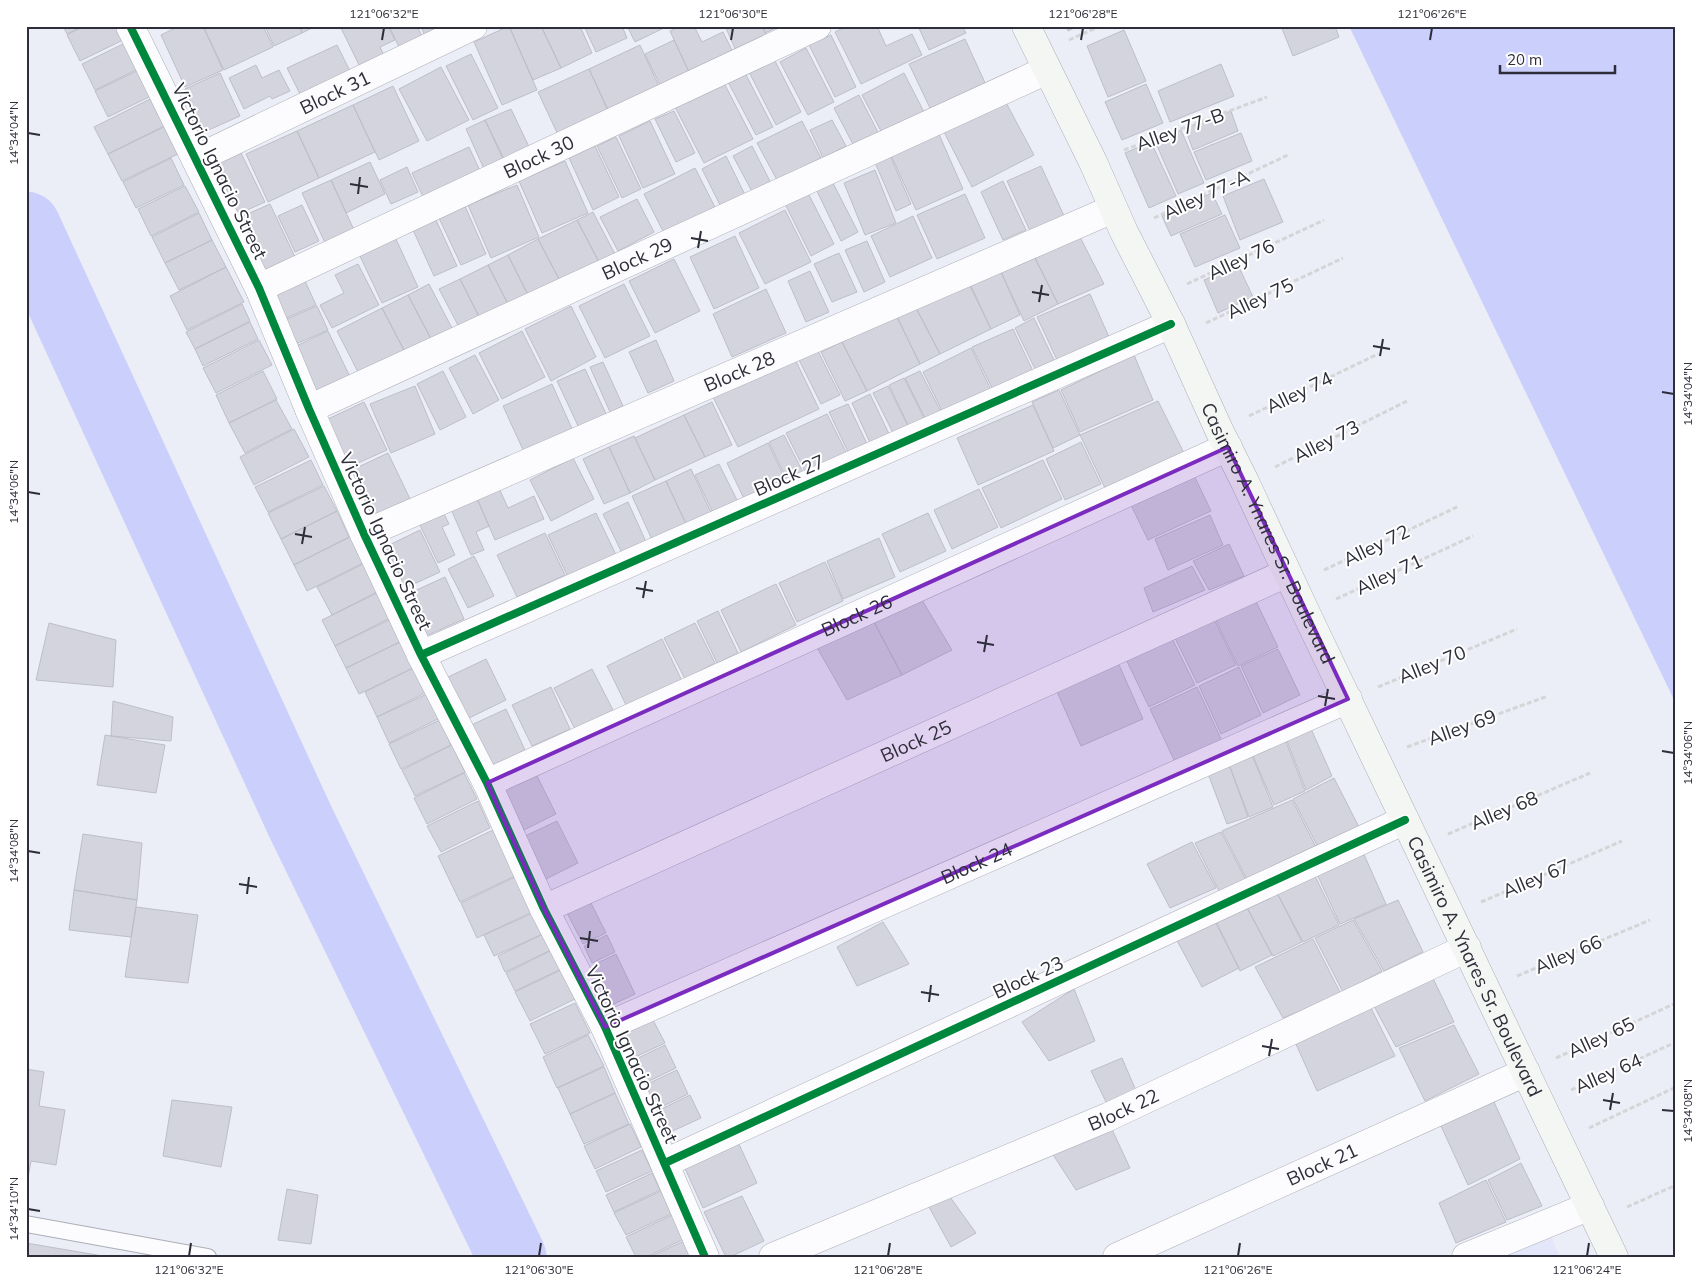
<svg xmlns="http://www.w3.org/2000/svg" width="1702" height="1283" font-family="Mulish,sans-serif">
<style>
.built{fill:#e4e6fa}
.water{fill:#cbcffb}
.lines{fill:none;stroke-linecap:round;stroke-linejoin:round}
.river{stroke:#cbcffb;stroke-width:69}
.building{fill:#d3d4de;stroke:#bdbec8}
.lane-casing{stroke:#adafb8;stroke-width:18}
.street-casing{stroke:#adafb8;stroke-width:29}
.secondary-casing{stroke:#adafb8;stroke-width:29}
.path{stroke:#d5d5d8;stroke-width:3;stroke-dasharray:5 2.5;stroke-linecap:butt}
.lane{stroke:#fcfcfe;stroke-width:16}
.street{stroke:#fcfcfe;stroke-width:28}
.secondary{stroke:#f4f6f3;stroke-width:28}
.cycleway-casing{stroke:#fff;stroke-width:11}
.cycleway{stroke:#00873e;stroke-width:8}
.marked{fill:#7b2cbf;fill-opacity:0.2;stroke:#7b2cbf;stroke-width:4;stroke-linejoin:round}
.ticks{fill:none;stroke:#2d2e39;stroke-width:2}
.labels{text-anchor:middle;stroke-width:4;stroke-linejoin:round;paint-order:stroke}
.street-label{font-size:19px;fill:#2d2e39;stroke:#fff}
.neatline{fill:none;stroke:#2d2e39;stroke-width:2}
.ticks-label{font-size:12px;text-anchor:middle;fill:#2d2e39}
</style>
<rect width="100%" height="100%" fill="#eceef7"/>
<path class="built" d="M1547,1228L1560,1257H1481Z"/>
<path class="water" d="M1349,26H1676V704Z"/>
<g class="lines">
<path class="river" d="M26,226L300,821L512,1257"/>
</g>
<path class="building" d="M63,26H83L67,34Z
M84,26H116L123,40L80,61L67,35Z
M179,26H203L223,70L185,87L161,35Z
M203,26H263L273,47L224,70Z
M265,26H300L302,33L274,46Z
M300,26H316L302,33Z
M340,26H388L395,40L380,47L388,64L364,75Z
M389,26H417L422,36L399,47Z
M421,26H440L424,34Z
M509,26H541L561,68L533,80Z
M509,26L537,90L502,105L474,42Z
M541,26H580L592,53L561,68Z
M584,26H622L627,38L596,52Z
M627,26H668L635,42Z
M680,26H694L702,42L723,32L733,52L689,72L670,31Z
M725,26H762L768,39L737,53Z
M762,26H780L765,33Z
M847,26H877L886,46L912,34L922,55L861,84L835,32Z
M918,26H962L966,33L929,50Z
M1067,26H1078L1068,31Z
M1281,26H1335L1339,37L1293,56Z
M1124,30L1146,81L1108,97L1087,46Z
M831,35L856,87L835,97L809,45Z
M965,39L986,85L931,110L909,64Z
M674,40L689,72L661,87L645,54Z
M125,43L138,69L95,90L82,64Z
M337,45L351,73L301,96L287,68Z
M640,45L660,89L609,113L589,69Z
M806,48L834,102L808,115L780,62Z
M471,54L498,108L473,120L446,66Z
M774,59L801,112L776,125L749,72Z
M1221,64L1234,96L1170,122L1158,91Z
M256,65L262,78L279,70L290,91L272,99L270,96L244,109L229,78Z
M441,67L469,120L427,141L399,89Z
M589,69L610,114L559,137L538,92Z
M139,70L151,96L108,117L95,91Z
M744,71L773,127L756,135L727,80Z
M220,73L240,116L204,132L185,89Z
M904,73L924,112L882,133L862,95Z
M724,83L753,139L704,163L675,107Z
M1146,84L1163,123L1122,140L1105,102Z
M393,86L419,141L379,160L353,105Z
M859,95L882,140L857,152L834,108Z
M1003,97L1034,155L972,187L942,128Z
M150,99L164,126L108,154L94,127Z
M353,105L375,152L319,178L297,131Z
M511,109L531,151L505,163L485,120Z
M674,111L695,153L676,162L655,119Z
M1231,111L1238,131L1193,150L1185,128Z
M485,120L505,161L485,171L466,129Z
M832,120L846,146L823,158L810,130Z
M650,121L675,174L643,188L619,136Z
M802,121L821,158L777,180L757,143Z
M164,127L178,154L122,181L108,154Z
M1181,130L1204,183L1178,194L1155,141Z
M297,131L319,178L268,202L246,154Z
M938,132L963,189L916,210L890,153Z
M1241,133L1252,161L1206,180L1194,152Z
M616,137L641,189L622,198L597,146Z
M1151,142L1176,196L1149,208L1125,153Z
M595,146L619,197L593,210L569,158Z
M752,146L774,189L756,199L733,156Z
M469,147L480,171L423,197L412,173Z
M241,153L265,202L234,216L211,167Z
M889,153L911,204L896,211L873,158Z
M726,156L748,201L724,213L702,169Z
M171,158L184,185L136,208L123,182Z
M565,161L588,213L542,233L519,181Z
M370,162L385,194L346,213L331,180Z
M1041,166L1065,218L1031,233L1007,181Z
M407,167L418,192L391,204L380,180Z
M695,168L717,211L666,237L644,194Z
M875,170L896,223L865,235L844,183Z
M1264,179L1283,222L1240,240L1223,196Z
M331,180L355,232L326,245L302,193Z
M832,181L858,232L841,241L816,189Z
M1003,181L1026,230L1003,240L981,192Z
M517,185L539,237L491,258L468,205Z
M185,186L199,212L151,236L138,209Z
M808,193L834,244L811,256L785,204Z
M1212,193L1222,214L1171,236L1162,216Z
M965,194L985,238L937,259L917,215Z
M637,199L654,232L618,251L600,217Z
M270,204L295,257L260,274L234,220Z
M302,205L319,241L295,252L278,216Z
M465,206L486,254L461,265L439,218Z
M785,210L811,262L765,284L739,233Z
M593,212L616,256L600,264L577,220Z
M199,213L212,240L165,263L152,237Z
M1225,215L1240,248L1195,267L1180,234Z
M913,216L932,258L890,277L871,236Z
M436,220L457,266L434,276L413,230Z
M577,220L600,264L560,281L538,239Z
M735,236L759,288L714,309L690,257Z
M395,237L418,287L382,303L359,254Z
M1080,237L1104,284L1058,304L1034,256Z
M538,239L560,281L529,297L508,255Z
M212,240L226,267L179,290L165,263Z
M867,241L885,282L864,292L845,250Z
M839,253L857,292L832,302L814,264Z
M508,255L529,297L511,310L488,265Z
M1034,256L1058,304L1024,321L1001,272Z
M674,259L700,311L655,333L629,281Z
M358,264L379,305L332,328L320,305L344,293L335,275Z
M488,265L509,306L481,320L460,279Z
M1238,265L1253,297L1218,313L1204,280Z
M226,267L244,302L187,330L170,296Z
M810,271L829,312L806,322L788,281Z
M1001,272L1020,315L991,329L971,286Z
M460,279L480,319L460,329L439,289Z
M967,280L991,329L940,354L915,306Z
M305,281L316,305L277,322L267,298Z
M429,284L455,334L431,339L408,295Z
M624,284L650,336L605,358L579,306Z
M766,289L786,333L732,357L713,314Z
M1090,294L1109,337L1057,360L1037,317Z
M408,295L431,339L405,352L382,308Z
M242,304L250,321L195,349L186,332Z
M317,306L328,330L289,347L278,323Z
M571,306L596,357L551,381L525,329Z
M915,306L940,354L920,364L896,315Z
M382,308L405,352L361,378L337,331Z
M896,315L920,364L867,391L842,342Z
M1034,318L1054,360L1035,369L1015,328Z
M250,322L258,339L203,366L195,349Z
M1013,329L1033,371L993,390L972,347Z
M328,331L351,379L313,397L290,349Z
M522,331L545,377L502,399L479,353Z
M259,340L272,365L216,393L203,368Z
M656,340L674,381L648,393L629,352Z
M842,342L867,391L845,401L821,352Z
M816,347L840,395L821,404L797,356Z
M971,348L991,390L943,413L923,372Z
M475,355L499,400L473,414L449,368Z
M1134,355L1153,400L1080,432L1061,390Z
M795,359L819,409L738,447L713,397Z
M603,362L623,406L610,412L590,367Z
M585,369L608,418L580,430L557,381Z
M263,371L277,399L229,423L216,395Z
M443,371L466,417L440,430L417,384Z
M920,371L941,412L926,420L905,378Z
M904,378L925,420L909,427L889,385Z
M552,384L573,431L524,452L503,406Z
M415,386L435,434L391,453L370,404Z
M888,386L909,428L894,435L873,393Z
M1059,390L1080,435L1053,448L1032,402Z
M870,394L890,436L871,445L852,403Z
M276,400L292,429L245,453L229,423Z
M1158,401L1184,453L1105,488L1080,435Z
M364,402L387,450L349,467L326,420Z
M712,402L732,445L705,457L684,415Z
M848,404L868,446L849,454L829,412Z
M1033,405L1054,451L978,485L957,438Z
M827,414L848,456L807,475L786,433Z
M684,415L705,457L655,480L635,438Z
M294,429L309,457L254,485L240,457Z
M784,435L805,476L789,484L769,442Z
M634,436L655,480L630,493L609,447Z
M1081,442L1101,484L1065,500L1046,459Z
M768,443L788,485L747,505L727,463Z
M609,447L630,493L604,504L583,459Z
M388,453L411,501L373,519L350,471Z
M573,458L594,499L551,521L530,480Z
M311,460L323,485L268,512L255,487Z
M1043,460L1062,499L1001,528L982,488Z
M719,464L740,506L715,517L695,475Z
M691,469L713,517L688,528L666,481Z
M1192,471L1211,511L1148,540L1128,499Z
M666,481L688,528L654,544L632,496Z
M324,486L337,511L281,539L268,513Z
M498,486L508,508L534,496L544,519L495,540L476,496Z
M979,489L998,527L952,549L934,510Z
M476,496L489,526L476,532L484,550L471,555L450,507Z
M628,502L647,544L623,555L603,514Z
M441,508L449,524L442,527L455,555L438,563L417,519Z
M337,511L349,537L294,565L281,539Z
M596,513L616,555L568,577L548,535Z
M928,513L946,551L900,572L882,534Z
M1210,515L1223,545L1168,570L1155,539Z
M420,530L440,572L401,590L381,549Z
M545,533L565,575L517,597L497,555Z
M350,537L363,563L307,591L294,565Z
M879,538L895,577L843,599L827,561Z
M1229,544L1244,576L1209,590L1193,561Z
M474,556L494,596L468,608L448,569Z
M825,562L843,601L797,622L779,583Z
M363,564L377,592L332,615L317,587Z
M1192,566L1205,590L1153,612L1144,588Z
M445,577L464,619L419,639L399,598Z
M776,584L796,625L741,652L721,610Z
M1251,591L1278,647L1238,666L1211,610Z
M377,593L390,618L335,646L322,620Z
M922,600L952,650L902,675L874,622Z
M1209,609L1236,665L1197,683L1170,628Z
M718,611L738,653L717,663L697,621Z
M391,619L402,641L346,668L335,646Z
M874,622L902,675L847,700L816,646Z
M49,623L116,640L113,687L36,680Z
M695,623L715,663L685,679L664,638Z
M1168,630L1195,685L1149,707L1122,651Z
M662,639L682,681L627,707L607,666Z
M402,641L415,667L359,694L346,668Z
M1278,649L1300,695L1263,713L1241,666Z
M1116,658L1143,719L1081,746L1054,685Z
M486,659L506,700L467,719L448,677Z
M415,667L427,692L377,717L365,692Z
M1239,667L1261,715L1221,734L1199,686Z
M592,669L613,710L575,729L554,688Z
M551,687L570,729L532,746L512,705Z
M1197,687L1222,741L1175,762L1150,709Z
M427,694L440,718L389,743L377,717Z
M113,701L173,717L171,741L111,736Z
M506,709L525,750L487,768L467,727Z
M440,720L451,745L401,769L389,744Z
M1308,722L1332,776L1306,790L1284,733Z
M1283,734L1305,791L1274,805L1250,749Z
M105,735L165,745L156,793L97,785Z
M452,745L465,772L415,796L402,770Z
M1250,750L1273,807L1249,817L1227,759Z
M1227,759L1248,817L1227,824L1207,771Z
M535,772L556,814L524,830L503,788Z
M464,773L477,799L427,824L414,798Z
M1334,778L1362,833L1321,853L1293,799Z
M1292,800L1320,855L1250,885L1222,831Z
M478,801L490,828L441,852L427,826Z
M557,821L578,863L546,879L525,836Z
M493,830L515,876L460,902L438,856Z
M1221,832L1248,884L1222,897L1195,843Z
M83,834L142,843L137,900L74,890Z
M1192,842L1216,888L1170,908L1147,864Z
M1362,850L1386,904L1340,924L1315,870Z
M1313,872L1339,925L1303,942L1275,889Z
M515,877L532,912L477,938L461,903Z
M1275,889L1302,942L1273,956L1244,902Z
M74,890L137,900L131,937L69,930Z
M587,895L606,933L583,944L564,907Z
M1398,900L1423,952L1384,971L1354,919Z
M1244,902L1272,955L1240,971L1214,917Z
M136,907L198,915L188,983L125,977Z
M533,913L543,934L494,956L484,935Z
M1212,916L1239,968L1202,987L1174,935Z
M1353,920L1382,971L1343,992L1315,938Z
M883,922L909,964L857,986L837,947Z
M543,934L551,950L505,972L498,956Z
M607,935L615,952L592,963L584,946Z
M1313,939L1341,994L1283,1018L1255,967Z
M552,950L561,969L515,991L506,973Z
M616,954L635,994L612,1005L593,965Z
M1428,968L1454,1022L1396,1047L1368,995Z
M561,970L575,999L530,1021L515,992Z
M1074,989L1095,1041L1049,1061L1022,1022Z
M1368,1002L1395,1056L1317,1091L1295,1042Z
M575,1003L590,1033L545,1054L530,1024Z
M653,1020L665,1043L629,1060L618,1037Z
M1454,1025L1479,1074L1425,1101L1399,1048Z
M588,1035L604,1066L557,1088L543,1057Z
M665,1045L676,1068L641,1085L630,1062Z
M1122,1058L1140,1100L1108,1106L1091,1071Z
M604,1067L615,1093L570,1114L558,1088Z
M26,1069L44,1072L39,1106L65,1110L56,1165L31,1161L26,1189Z
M677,1070L688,1094L653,1111L641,1087Z
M1489,1091L1520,1159L1468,1185L1436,1115Z
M615,1093L629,1124L584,1144L570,1114Z
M690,1095L701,1118L664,1135L653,1113Z
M172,1100L232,1107L221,1167L163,1156Z
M1108,1121L1130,1168L1076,1190L1050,1150Z
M630,1124L641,1147L595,1169L584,1146Z
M737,1140L757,1183L703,1208L683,1164Z
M642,1150L652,1171L606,1192L596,1171Z
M1521,1163L1542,1206L1507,1220L1488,1180Z
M652,1173L660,1190L614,1212L606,1195Z
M1486,1180L1506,1222L1456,1243L1439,1203Z
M287,1189L318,1195L311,1244L278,1240Z
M661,1191L671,1214L626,1235L614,1213Z
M742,1196L764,1241L730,1257H726L704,1212Z
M950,1197L976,1233L951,1247L929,1207Z
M672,1215L684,1239L646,1257H636L626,1237Z
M684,1241L692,1257H649Z
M26,1243L109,1257H26Z"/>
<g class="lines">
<defs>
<path id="lane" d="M26,1224L208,1257"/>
<g id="street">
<path d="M130,26L259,288L309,409L364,534L421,655L487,783L544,909L605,1027L705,1257"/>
<path id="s1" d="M196,159L473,26"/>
<path id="s2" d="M259,288L817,26"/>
<path id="s3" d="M309,409L1047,70"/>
<path id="s4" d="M364,534L1113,209"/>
<path d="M421,655L1171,324"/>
<path id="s5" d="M487,783L1228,447"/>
<path id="s6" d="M544,909L1287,573"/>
<path id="s7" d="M605,1027L1348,699"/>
<path d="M665,1163L1405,820"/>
<path id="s8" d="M773,1257L1108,1117L1467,948"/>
<path id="s9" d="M1117,1257L1526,1072"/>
<path d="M1466,1257L1590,1206"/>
</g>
<g id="secondary">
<path id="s10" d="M1026,26L1093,162L1124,232L1171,324L1219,430L1245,482L1306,613L1614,1257"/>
</g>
</defs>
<use href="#lane" class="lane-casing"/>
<use href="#street" class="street-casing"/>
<use href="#secondary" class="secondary-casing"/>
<path class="path" d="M1069,40L1101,26
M1124,150L1267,97
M1154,218L1288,155
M1187,284L1324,220
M1206,323L1343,258
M1249,416L1378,354
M1275,467L1407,401
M1324,570L1459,506
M1336,599L1473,536
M1378,687L1517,629
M1407,747L1548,696
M1448,834L1590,773
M1481,902L1622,841
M1517,976L1650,920
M1556,1058L1676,1003
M1571,1090L1676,1042
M1589,1128L1676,1087
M1627,1207L1676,1185"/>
<use href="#lane" class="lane"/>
<use href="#street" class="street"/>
<use href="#secondary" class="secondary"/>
<defs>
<path id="cycleway" d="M130,26L259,288L309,409L364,534L421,655L487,783L544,909L605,1027L705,1257
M421,655L1171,324
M665,1163L1405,820"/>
</defs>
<use href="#cycleway" class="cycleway-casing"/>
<use href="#cycleway" class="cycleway"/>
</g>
<path class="marked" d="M1228,447L1348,699L605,1027L544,909L487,783Z"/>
<path class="ticks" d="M382,40L384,28M731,40L733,28M1081,40L1083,28M1430,40L1432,28M28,133L40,135M350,184L368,187M358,194L360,177M691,238L708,241M698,248L701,231M1032,292L1049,295M1039,302L1042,285M1373,346L1390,349M1380,356L1383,339M1662,392L1674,394M28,492L40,494M295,534L312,537M302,544L305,527M636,588L653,591M643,598L646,581M977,642L994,645M984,652L987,635M1318,696L1335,699M1325,706L1328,689M1662,751L1674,753M28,851L40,853M239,884L257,887M247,894L249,877M580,938L598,941M588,948L590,931M921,992L939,995M929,1002L931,985M1262,1046L1279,1049M1269,1056L1272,1039M1603,1100L1620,1103M1610,1110L1613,1093M1662,1110L1674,1111M28,1209L40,1211M189,1256L191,1243M539,1256L541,1243M888,1256L890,1243M1238,1256L1240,1243M1587,1256L1589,1243"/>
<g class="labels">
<g class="street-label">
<text dy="7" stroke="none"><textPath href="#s1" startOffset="154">Block 31</textPath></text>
<text transform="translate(1180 129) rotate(-20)" y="7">Alley 77-B</text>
<text dy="7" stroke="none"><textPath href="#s2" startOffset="309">Block 30</textPath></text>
<text transform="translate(220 171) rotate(64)" y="7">Victorio Ignacio Street</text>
<text transform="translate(1206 194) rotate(-25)" y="7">Alley 77-A</text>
<text dy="7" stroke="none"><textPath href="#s3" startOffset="361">Block 29</textPath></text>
<text transform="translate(1241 259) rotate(-25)" y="7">Alley 76</text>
<text transform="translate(1260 298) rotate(-25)" y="7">Alley 75</text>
<text dy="7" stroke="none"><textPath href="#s4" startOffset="409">Block 28</textPath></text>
<text transform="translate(1299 392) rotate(-26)" y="7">Alley 74</text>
<text transform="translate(1326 441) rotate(-27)" y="7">Alley 73</text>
<text transform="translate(789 475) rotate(-24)" y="7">Block 27</text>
<text dy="7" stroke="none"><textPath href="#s10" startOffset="562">Casimiro A. Ynares Sr. Boulevard</textPath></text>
<text transform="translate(386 541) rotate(65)" y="7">Victorio Ignacio Street</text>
<text transform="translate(1376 545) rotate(-26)" y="7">Alley 72</text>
<text transform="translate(1389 574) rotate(-25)" y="7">Alley 71</text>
<text dy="7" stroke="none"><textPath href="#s5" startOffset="406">Block 26</textPath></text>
<text transform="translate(1432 664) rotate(-22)" y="7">Alley 70</text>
<text transform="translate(1462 727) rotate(-20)" y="7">Alley 69</text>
<text dy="7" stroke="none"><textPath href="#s6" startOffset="408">Block 25</textPath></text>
<text transform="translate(1504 810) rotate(-23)" y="7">Alley 68</text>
<text dy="7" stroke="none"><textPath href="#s7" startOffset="406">Block 24</textPath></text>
<text transform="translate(1536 878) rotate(-23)" y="7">Alley 67</text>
<text transform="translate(1568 954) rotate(-23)" y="7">Alley 66</text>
<text dy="7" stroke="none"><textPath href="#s10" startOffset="1042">Casimiro A. Ynares Sr. Boulevard</textPath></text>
<text transform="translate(1028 977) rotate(-25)" y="7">Block 23</text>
<text transform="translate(1601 1037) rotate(-25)" y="7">Alley 65</text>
<text transform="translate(632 1054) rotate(65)" y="7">Victorio Ignacio Street</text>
<text transform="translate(1608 1073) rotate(-24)" y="7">Alley 64</text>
<text dy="7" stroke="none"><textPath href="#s8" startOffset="380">Block 22</textPath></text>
<text dy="7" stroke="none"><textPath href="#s9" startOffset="225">Block 21</textPath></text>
</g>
</g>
<rect width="1702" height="1283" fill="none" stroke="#ffffff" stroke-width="55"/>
<path d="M1500 65v8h115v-8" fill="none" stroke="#2d2e39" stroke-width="2.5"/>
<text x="1507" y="65" font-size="15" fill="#2d2e39" stroke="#ffffff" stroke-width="4" paint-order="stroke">20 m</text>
<rect x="28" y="28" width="1646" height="1228" class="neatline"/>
<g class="ticks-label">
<text x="384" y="18">121°06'32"E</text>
<text x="733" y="18">121°06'30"E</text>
<text x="1083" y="18">121°06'28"E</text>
<text x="1432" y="18">121°06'26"E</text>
<text transform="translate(14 133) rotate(-90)" y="4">14°34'04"N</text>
<text transform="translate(1688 394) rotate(-90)" y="4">14°34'04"N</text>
<text transform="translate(14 492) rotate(-90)" y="4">14°34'06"N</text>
<text transform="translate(1688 753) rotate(-90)" y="4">14°34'06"N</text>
<text transform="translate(14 851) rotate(-90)" y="4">14°34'08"N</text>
<text transform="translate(1688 1111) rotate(-90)" y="4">14°34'08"N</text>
<text transform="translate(14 1209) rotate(-90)" y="4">14°34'10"N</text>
<text x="189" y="1274">121°06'32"E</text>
<text x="539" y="1274">121°06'30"E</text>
<text x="888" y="1274">121°06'28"E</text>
<text x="1238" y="1274">121°06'26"E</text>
<text x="1587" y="1274">121°06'24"E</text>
</g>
</svg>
